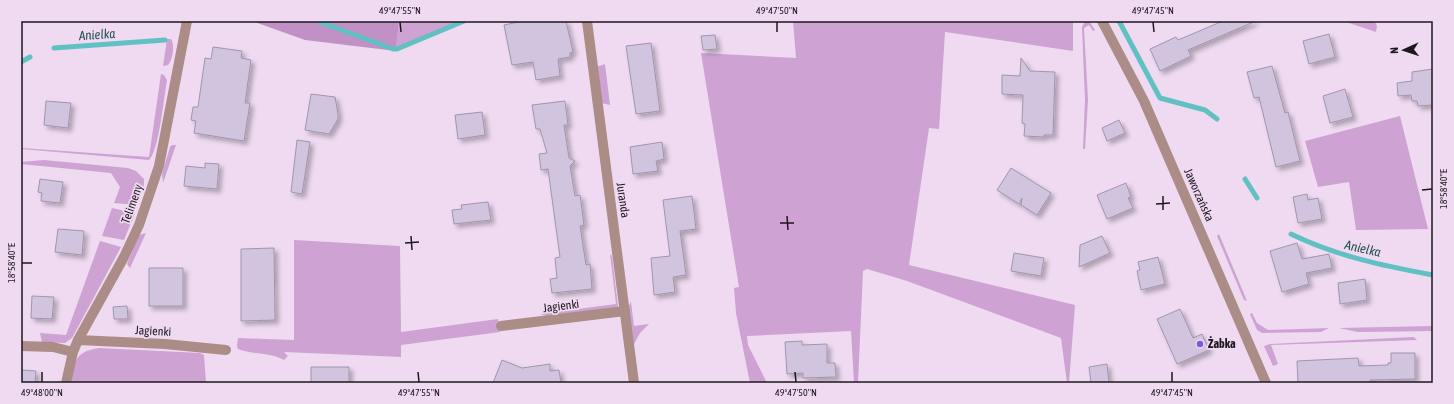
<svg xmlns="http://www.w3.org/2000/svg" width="1454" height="404" font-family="'Asap Condensed',sans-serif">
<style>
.green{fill:#cea2d2}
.forest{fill:#c191c5}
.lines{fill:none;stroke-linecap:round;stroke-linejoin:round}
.stream{stroke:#61c1c2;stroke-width:5}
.building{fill:#d0c4de;stroke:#a195ae;filter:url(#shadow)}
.minor{stroke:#ac8c86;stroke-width:10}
.tertiary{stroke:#ac8c86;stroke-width:10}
.ticks{fill:none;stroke:#1e171f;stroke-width:1.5}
.poi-dot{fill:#7a5bd5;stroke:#efdaf1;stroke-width:1.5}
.labels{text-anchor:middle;stroke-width:3.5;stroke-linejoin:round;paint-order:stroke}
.street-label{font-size:12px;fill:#1e171f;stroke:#efdaf1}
.poi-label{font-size:12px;font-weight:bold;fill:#1e171f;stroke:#efdaf1;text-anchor:start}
.water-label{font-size:13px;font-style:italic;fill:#245050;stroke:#efdaf1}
.neatline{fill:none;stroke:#1e171f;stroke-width:1.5}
.ticks-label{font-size:10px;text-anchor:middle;fill:#1e171f}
</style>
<defs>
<filter id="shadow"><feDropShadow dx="3.5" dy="3.5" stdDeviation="2" flood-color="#0004"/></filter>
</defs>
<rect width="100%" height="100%" fill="#efdaf1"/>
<path class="green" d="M399,21H469L396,51Z
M793,21H1073V51L945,32L939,129L929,128L909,265L1075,305L1069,383H1067L1061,338L907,281L867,269L863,271L858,383H854L851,331L747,336L748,345L767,383H750L736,313L734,288L739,287L701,53L796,58Z
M1085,21H1089L1095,30L1093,31L1089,25L1084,28L1088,100L1085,149H1083L1085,100L1082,27Z
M1343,21H1371L1375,22L1377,26L1376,32Z
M167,39H171C175,44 173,60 168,65L163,66Z
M605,64L610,105L601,103L596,67Z
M161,74L164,75L167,80C164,96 159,151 149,160L21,149V148L149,157Z
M1400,116L1428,229L1356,230L1349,182L1318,187L1305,141Z
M172,145H176L163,183L162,174L170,147Z
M44,160L128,168L136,171L144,179V185L137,205L114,203L120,187L111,173L21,164V162Z
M112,208L135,213L124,240L102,236Z
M146,233L130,268L127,264L139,235Z
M1219,234L1247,301L1244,300L1217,236Z
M294,240L400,246L401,332L498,319L500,332L401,345V357L284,352L288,356L284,360C270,352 253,355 238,349L237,346L238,338L294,340Z
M100,241L121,247L72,338L65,343L42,342L40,333L66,335Z
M610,254L612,256L618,307L547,316L540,314L616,304Z
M631,302L634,326L649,324L640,333L633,346L628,307Z
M1252,313L1257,323L1268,330L1329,328L1321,332L1262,333L1257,330L1250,314Z
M1433,326V331L1358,332L1339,328Z
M1414,337L1417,340L1271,345L1278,364L1273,366L1264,346L1270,344Z
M99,348L200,353L204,355L206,383H71C75,361 74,352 99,348Z"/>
<path class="forest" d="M252,21H399L396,51L305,40Z"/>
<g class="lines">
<path class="stream" d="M317,21L393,49H397L464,21
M1119,21L1160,98L1205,110L1217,119
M54,48L165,40
M21,62L30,57
M1245,179L1257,198
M1291,234C1336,256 1384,266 1433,275"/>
</g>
<path class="building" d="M523,21H566L573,52L570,53V57L558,59L560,76L536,80L533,62L512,65L504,25Z
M1223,21H1256L1188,50L1191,56L1160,71L1150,49L1176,37L1178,40Z
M1329,34L1335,57L1309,64L1303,41Z
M715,35L717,49L703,50L701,36Z
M651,43L660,111L636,114L626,46Z
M213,47L242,51L241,58L251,60L245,103H250L244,141L194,133L196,121L191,120L193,107H198L205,58L211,59Z
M1021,58L1030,71L1055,72L1053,135H1044V137L1024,136L1025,124L1022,123L1023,95L1002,94V75L1020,76Z
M1272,66L1285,113L1288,112L1300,161L1276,167L1259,97L1254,98L1247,72Z
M1433,69V105L1418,106L1417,101H1412L1411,95L1398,96L1397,83L1412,81V72Z
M1345,89L1353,117L1330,123L1323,96Z
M311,94L335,97L338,114V119L329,134L305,130Z
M46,101L71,103L68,128L44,125Z
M565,101L568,125H564L569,158L575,161L570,166L575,196L580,195L584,225L580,226L586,265L590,264L592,289L552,293L550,279L557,278L555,258L560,257L548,169L541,170L539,154L547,153L540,129H536L532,105Z
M482,112L485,135L458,139L455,115Z
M1119,120L1125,133L1107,141L1102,128Z
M297,140L310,142L302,194L291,192Z
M662,142L664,159L656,161L658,171L633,174L630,147Z
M205,163L219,164L217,189L184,186L186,166L205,168Z
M1011,168L1051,193L1037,215L1021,205L1022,198L1019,204L997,190Z
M40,179L63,182L60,203L41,201L42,193L38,192Z
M1126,183L1131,197L1128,198L1133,208L1107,219L1097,195Z
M1307,194L1308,200L1318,198L1322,219L1298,223L1293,197Z
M692,196L696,229L680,231L686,275L673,277L675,292L654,295L651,258L670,256L663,200Z
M488,202L491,220L454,224L452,210L462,209L461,205Z
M58,229L84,231L82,255L55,252Z
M1102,236L1110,253L1079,267L1080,245Z
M1297,243L1302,259L1329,254L1332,268L1306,273L1309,284L1282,292L1270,251Z
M274,248L275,320L241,321V249Z
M1014,253L1044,258L1041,276L1011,271Z
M1158,257L1165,284L1141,290L1137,271L1140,270L1138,262Z
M149,268H183V306H149Z
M1365,279L1367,300L1340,304L1338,283Z
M32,296L54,297L52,319L31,318Z
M127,306L128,319H114L113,307Z
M1180,309L1193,338L1202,334L1209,350L1177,364L1157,319Z
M802,341V345L827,344V363H835L836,377L803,378V373L787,374L785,342Z
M1391,353H1415V379L1370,380V383H1298L1297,361L1358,358L1359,366L1388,365V363H1391Z
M502,360L522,368L550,364V371L559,370L561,383H493Z
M1107,364L1109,383H1091L1089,367Z
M311,367H349V383H311Z
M21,370L36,371L35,383H21Z"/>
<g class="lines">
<path class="minor" d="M587,21L634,383
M501,326L625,311
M78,340L165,344L226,350
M21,346L53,347L73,352
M66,383L73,352L78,340L124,257L139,225L159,166L187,21"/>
<path class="tertiary" d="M1102,21L1144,101L1266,383"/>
</g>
<path class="ticks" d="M400,22L401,32M777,22V32M1153,22L1154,32M1422,190L1432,189M1163,196V210M1156,204L1170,203M787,216L788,230M780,223H794M411,236L412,250M405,243L419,242M22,263H32M42,372V382M418,372L419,382M795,372L796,382M1172,372V382"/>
<circle class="poi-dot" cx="1200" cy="344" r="4"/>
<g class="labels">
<g class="street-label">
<text transform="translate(1199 195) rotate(66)" y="4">Jaworzańska</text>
<text transform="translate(623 200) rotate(82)" y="4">Juranda</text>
<text transform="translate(132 204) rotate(-70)" y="4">Telimeny</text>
<text transform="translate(561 306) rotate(-7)" y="4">Jagienki</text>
<text transform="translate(153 331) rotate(3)" y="4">Jagienki</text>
</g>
<g class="poi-label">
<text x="1208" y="348">Żabka</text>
</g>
<g class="water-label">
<text transform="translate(97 34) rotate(-4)" y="5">Anielka</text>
<text transform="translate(1363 248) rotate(13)" y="5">Anielka</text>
</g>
</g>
<rect width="1454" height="404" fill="none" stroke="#efdaf1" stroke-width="44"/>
<g transform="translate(1404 50) rotate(267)" stroke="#efdaf1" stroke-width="3" paint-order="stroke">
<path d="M0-3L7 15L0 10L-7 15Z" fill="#1e171f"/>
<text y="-6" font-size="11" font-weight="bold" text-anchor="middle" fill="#1e171f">N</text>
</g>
<rect x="22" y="22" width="1410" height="360" class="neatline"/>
<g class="ticks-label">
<text x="400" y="14">49°47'55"N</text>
<text x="777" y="14">49°47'50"N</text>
<text x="1153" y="14">49°47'45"N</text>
<text transform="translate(1443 189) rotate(-90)" y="4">18°58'40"E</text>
<text transform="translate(11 263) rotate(-90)" y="4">18°58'40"E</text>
<text x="42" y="396">49°48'00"N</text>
<text x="419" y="396">49°47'55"N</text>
<text x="796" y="396">49°47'50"N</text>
<text x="1172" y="396">49°47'45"N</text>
</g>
</svg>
